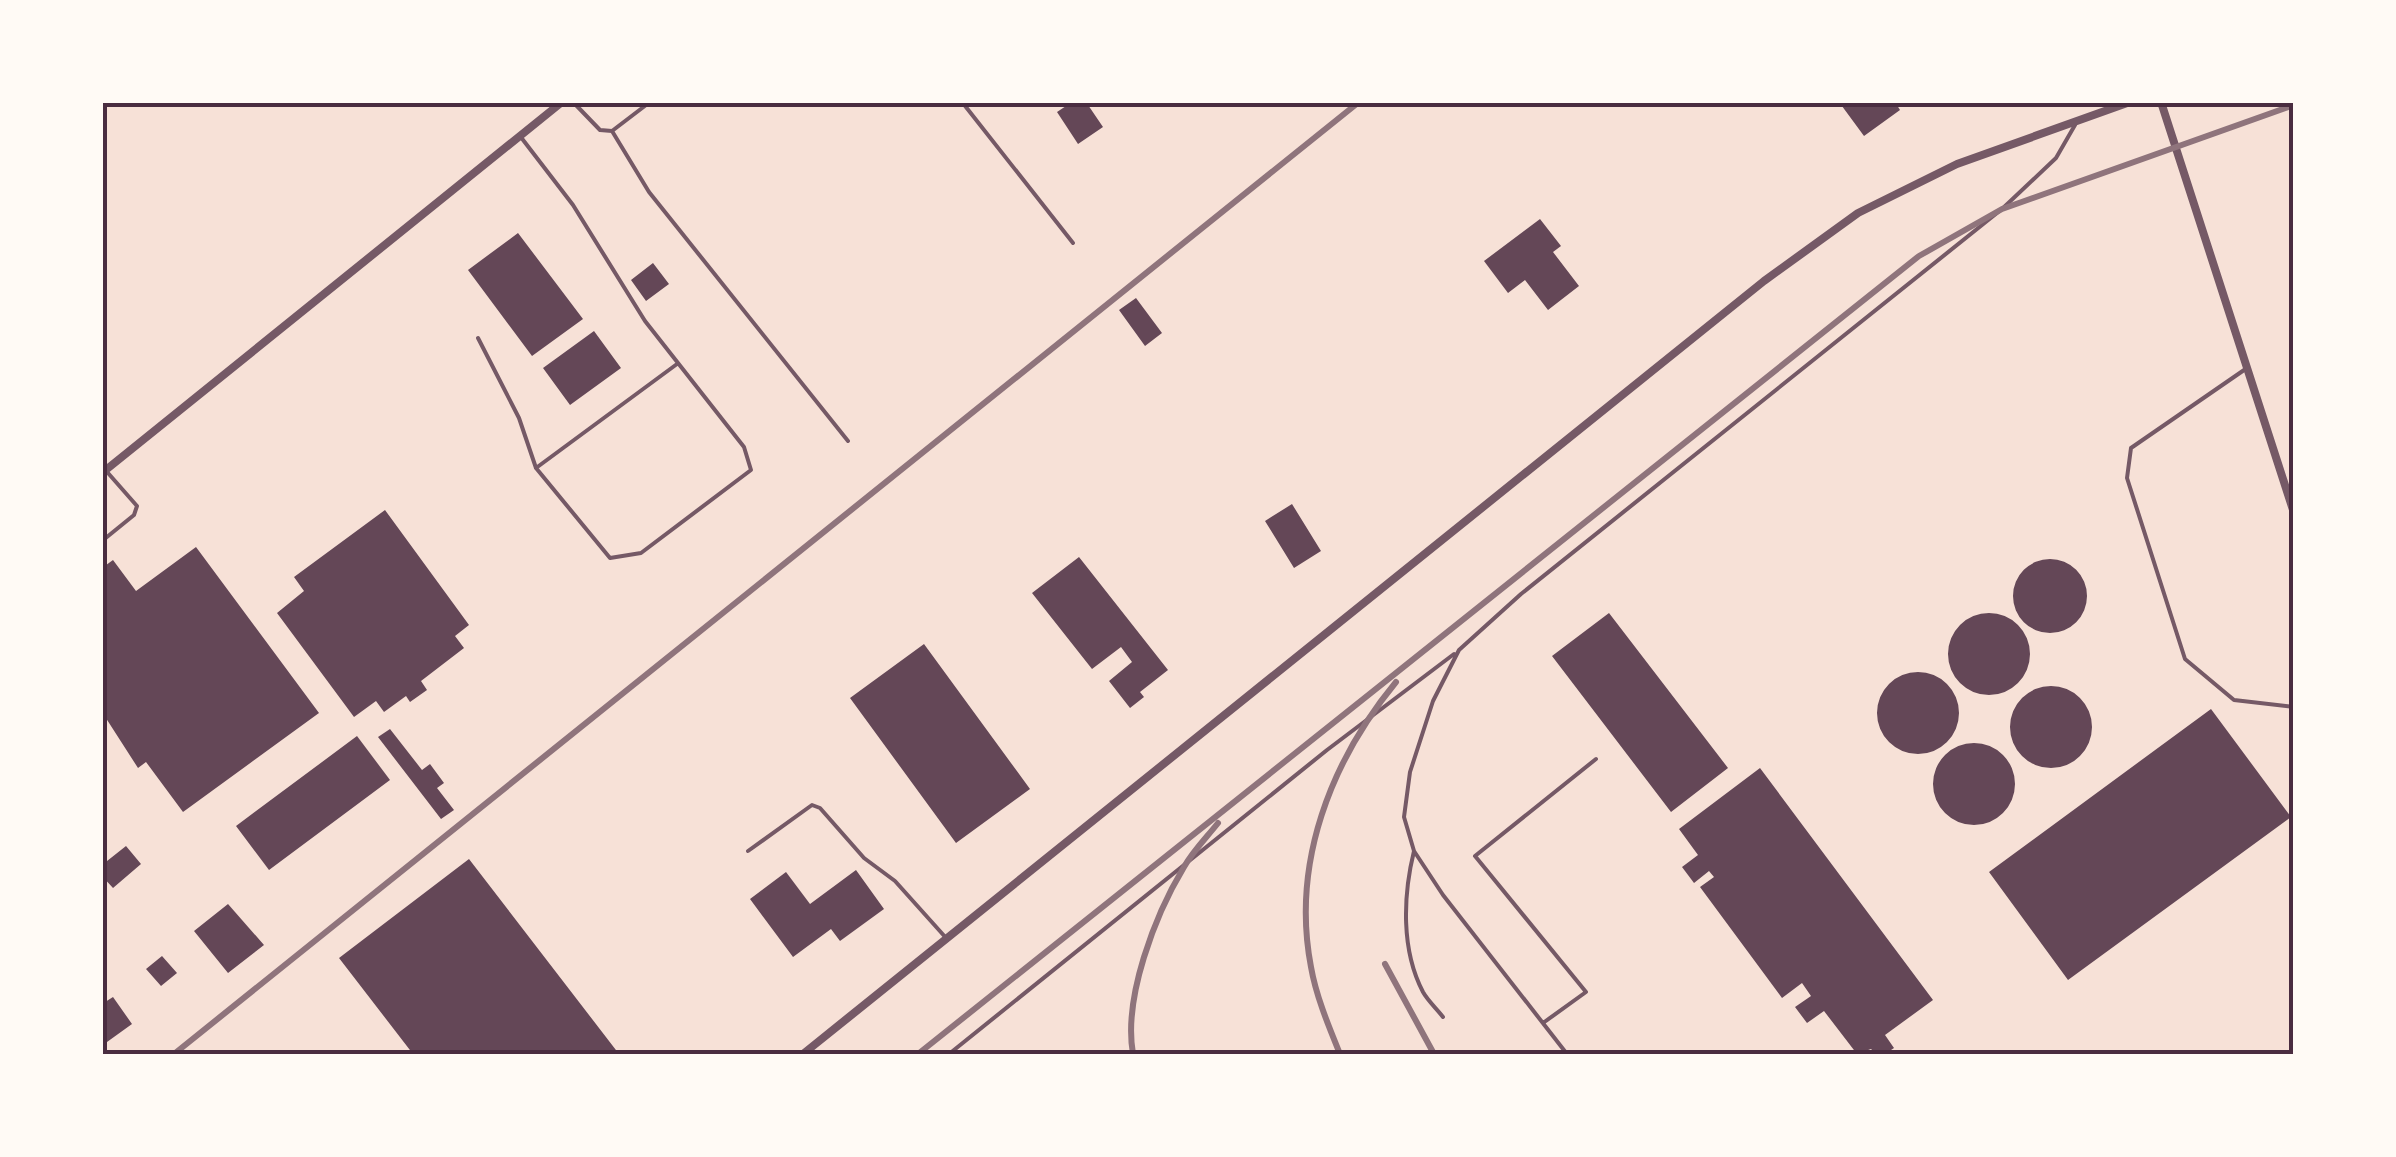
<svg xmlns="http://www.w3.org/2000/svg" width="2396" height="1157" font-family="Helvetica,sans-serif">
<style>
.building{fill:#644757}
.lines{fill:none;stroke-linecap:round;stroke-linejoin:round}
.service{stroke:#755966;stroke-width:4}
.minor{stroke:#755966;stroke-width:8}
.rail{stroke:#8f747c;stroke-width:6}
.neatline{fill:none;stroke:#4a2c40;stroke-width:4}
</style>
<rect width="100%" height="100%" fill="#f7e1d7"/>
<path class="building" d="M1072,102H1086L1103,127L1078,144L1057,112Z
M1839,102H1895L1900,110L1864,136Z
M1540,219L1561,246L1553,252L1579,286L1548,310L1525,280L1508,293L1484,261Z
M518,233L583,319L532,356L468,270Z
M653,263L669,284L646,301L631,280Z
M1136,298L1162,333L1145,346L1119,310Z
M594,331L621,368L570,405L543,368Z
M1292,504L1321,551L1294,568L1265,521Z
M385,510L469,625L455,636L464,648L421,681L427,690L410,702L406,696L384,712L376,701L354,717L277,613L304,591L294,577Z
M196,547L319,713L183,812L146,762L138,768L102,712V568L113,560L136,591Z
M1079,557L1168,670L1140,692L1144,697L1130,708L1109,681L1132,662L1121,647L1092,669L1032,593Z
M2013 596a37 37 0 1 1 74 0a37 37 0 1 1-74 0Z
M1609,613L1728,768L1671,812L1552,656Z
M1948 654a41 41 0 1 1 82 0a41 41 0 1 1-82 0Z
M924,644L1030,789L956,843L850,698Z
M1877 713a41 41 0 1 1 82 0a41 41 0 1 1-82 0Z
M2010 727a41 41 0 1 1 82 0a41 41 0 1 1-82 0Z
M2211,709L2291,817L2068,980L1989,872Z
M390,729L422,770L430,764L444,783L437,788L454,810L441,819L378,737Z
M357,736L390,780L269,870L236,826Z
M1933 784a41 41 0 1 1 82 0a41 41 0 1 1-82 0Z
M1760,768L1933,1000L1885,1035L1894,1048L1885,1054H1876L1871,1049L1857,1054L1824,1011L1807,1023L1795,1007L1811,996L1802,983L1782,998L1700,887L1714,877L1709,871L1694,883L1682,867L1698,855L1679,829Z
M126,846L141,864L113,888L102,876V865Z
M469,859L619,1054H413L339,958Z
M856,870L884,909L840,941L831,929L793,957L750,899L786,872L810,904Z
M228,904L264,945L228,973L194,931Z
M162,956L177,973L161,986L146,969Z
M113,997L132,1024L107,1042L102,1036V1004Z"/>
<g class="lines">
<path class="service" d="M573,102L600,130L612,131L650,102
M962,102L1073,243
M612,131L649,192L848,441
M478,338L519,418L536,468L610,558L641,553L751,470L744,447L645,321L573,205L520,136
M2247,368L2131,448L2127,478L2185,659L2234,700L2294,707
M536,468L677,364
M102,541L134,515L137,506L108,473
M748,851L812,805L820,808L864,858L895,881L947,939
M1414,851C1403,896 1401,950 1423,992C1428,1001 1437,1009 1443,1017
M1543,1023L1586,992L1475,856L1596,759
M949,1054L1327,750L1454,654
M1567,1054L1443,895L1414,851L1404,817L1410,772L1433,701L1459,650L1521,594L2002,209L2056,158L2075,125"/>
<path class="minor" d="M2161,102L2294,513
M102,473L562,102
M803,1054L1764,281L1858,213L1957,164L2130,102"/>
<path class="rail" d="M1385,964L1434,1054
M174,1054L1359,102
M918,1054L1919,256L2002,209L2294,105
M1133,1054C1123,998 1155,915 1184,867C1193,851 1207,837 1218,823
M1340,1054C1329,1027 1316,996 1311,967C1291,863 1331,761 1396,682"/>
</g>
<rect width="2396" height="1157" fill="none" stroke="#fffaf5" stroke-width="210"/>
<rect x="105" y="105" width="2186" height="947" class="neatline"/>
</svg>
